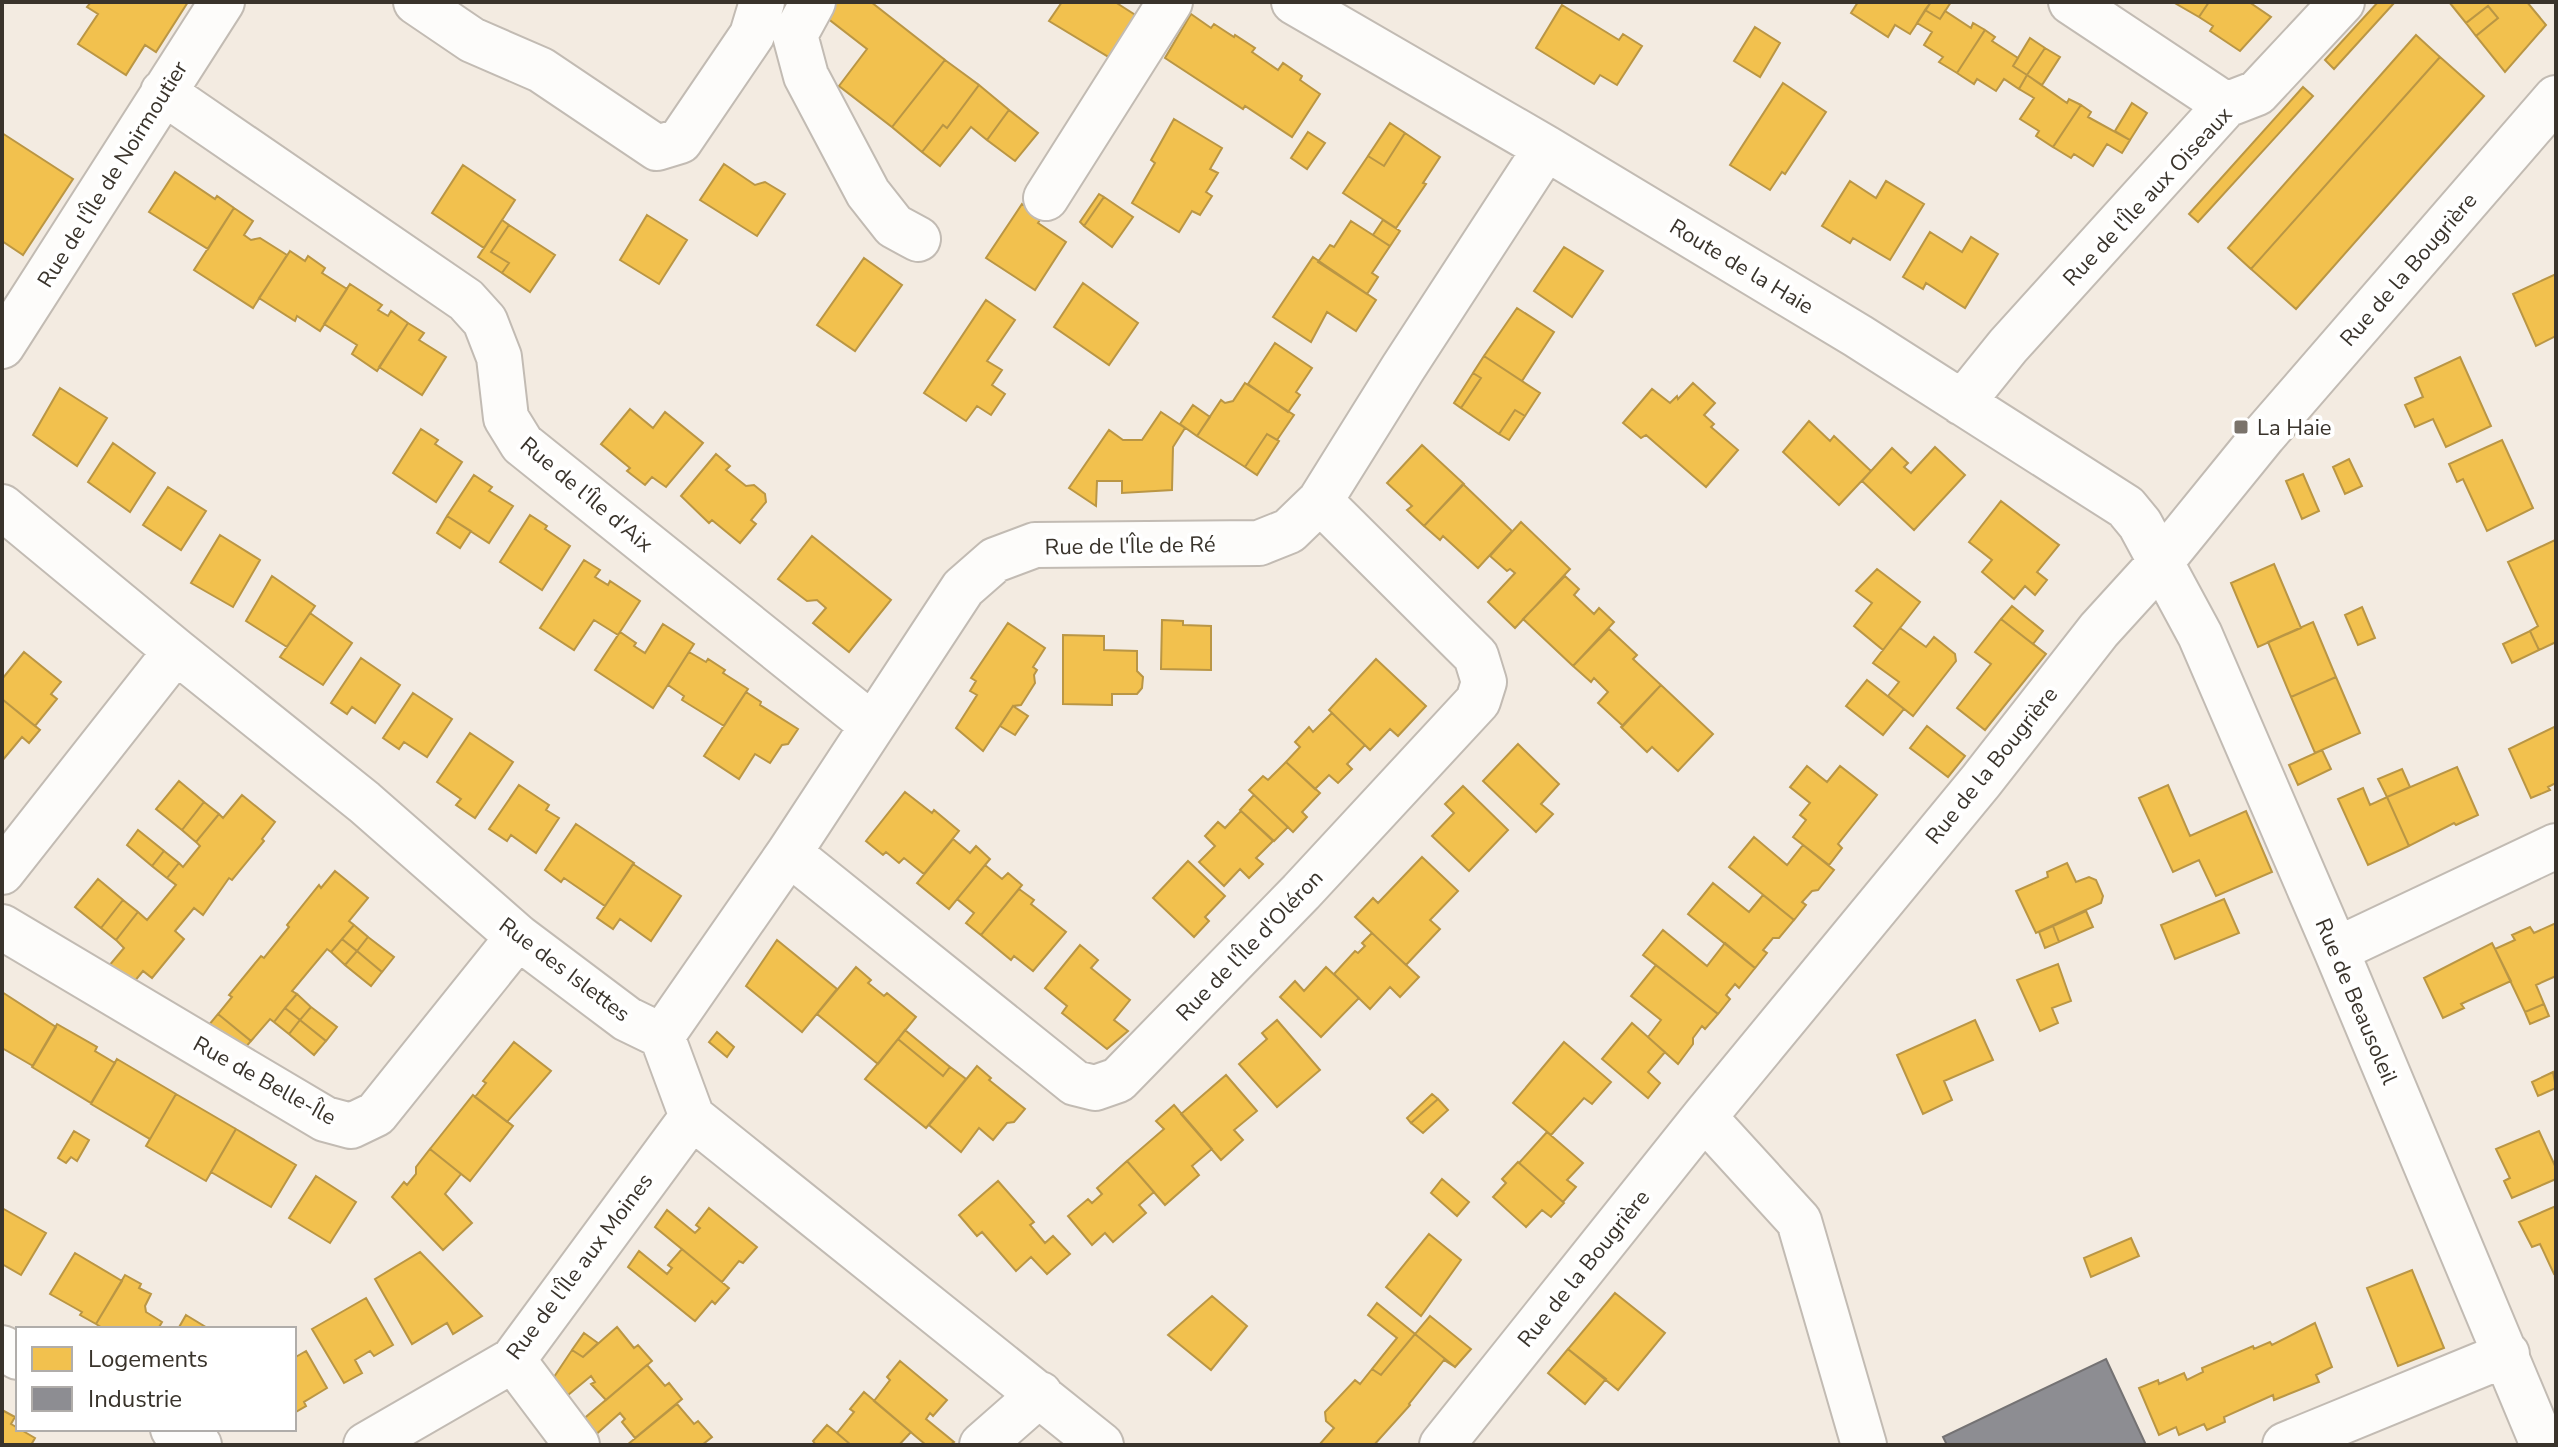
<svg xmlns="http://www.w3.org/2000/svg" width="2558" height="1447" font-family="'Nunito Sans',sans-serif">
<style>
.homes{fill:#f2c14e;stroke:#ba9644;stroke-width:2}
.industry{fill:#8d8d92;stroke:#747273;stroke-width:2}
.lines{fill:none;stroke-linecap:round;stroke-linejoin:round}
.minor-casing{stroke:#c2bbb3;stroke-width:48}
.minor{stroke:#fdfcfa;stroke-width:44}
.poi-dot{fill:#7a736b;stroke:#fff;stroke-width:3}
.labels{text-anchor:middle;stroke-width:8;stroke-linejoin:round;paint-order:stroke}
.street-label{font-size:22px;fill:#39332b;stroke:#fff}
.poi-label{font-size:22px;fill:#39332b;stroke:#fff;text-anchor:start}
</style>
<rect width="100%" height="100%" fill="#f3ebe1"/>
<path class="homes" d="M91,2H188L156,52L145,45L126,75L78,44L98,14L87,7Z
M832,2H871L945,60L892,127L839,86L867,49L822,14Z
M1062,2H1115L1137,16L1112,59L1049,21Z
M1858,2H1931L1910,34L1895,25L1888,37L1851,13Z
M1931,2H1951L1940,19L1925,10Z
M2173,2H2209L2199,17Z
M2209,2H2249L2271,17L2240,51L2210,31L2213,26L2199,17Z
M2378,2H2395L2334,69L2325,60Z
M2449,2H2527L2546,25L2505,72L2476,36L2498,18L2488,6L2466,23Z
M1562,5L1619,40L1623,34L1642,46L1617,85L1600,75L1594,84L1536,48Z
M2488,6L2498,18L2476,36L2466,23Z
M1925,10L1940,19L1945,11L1971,28L1973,23L1985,30L1957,73L1939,62L1943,57L1924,45L1932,32L1917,23Z
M1191,14L1211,28L1214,24L1234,37L1235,35L1255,48L1252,52L1278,70L1283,63L1302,76L1300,80L1320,94L1292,137L1245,106L1243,109L1165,58Z
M1755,27L1780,43L1760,77L1734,61Z
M1985,30L1995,37L1992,41L2018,58L2013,66L2027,75L2019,89L2004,79L1996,91L1977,79L1974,84L1957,73Z
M2416,35L2440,57L2251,269L2228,248Z
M2030,38L2045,48L2027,75L2013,66Z
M2045,48L2060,57L2042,85L2027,75Z
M2440,57L2484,96L2296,309L2251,269Z
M945,60L979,85L947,128L943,125L922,152L892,127Z
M2027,75L2067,103L2069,99L2081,105L2053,147L2036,136L2039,131L2020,119L2034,98L2019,89Z
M1783,83L1826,112L1785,174L1782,172L1770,190L1730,165Z
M979,85L1009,110L987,140L971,127L940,166L922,152L943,125L947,128Z
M2303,87L2313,96L2198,222L2189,214Z
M2132,103L2147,113L2130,140L2115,131Z
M2081,105L2091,112L2088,117L2130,140L2122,153L2107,144L2093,166L2074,154L2071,158L2053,147Z
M1009,110L1038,133L1015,161L987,140Z
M1174,119L1222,148L1210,169L1218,173L1206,192L1212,196L1200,215L1192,211L1179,232L1132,203L1155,163L1151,160Z
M1390,123L1405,133L1384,166L1368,156Z
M1308,132L1325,143L1307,169L1291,158Z
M2,133L73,179L23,255L2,241Z
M1405,133L1440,157L1423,183L1426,184L1396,228L1343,193L1368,156L1384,166Z
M724,164L755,185L765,182L785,194L757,236L700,200Z
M463,165L515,200L484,248L432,213Z
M175,172L215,199L217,196L234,208L208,249L149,212Z
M1850,181L1876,198L1886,181L1924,204L1890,260L1853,238L1850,243L1822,226Z
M1099,194L1104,197L1084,226L1080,222Z
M1104,197L1133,217L1112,247L1084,226Z
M1022,204L1042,217L1038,223L1066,242L1035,290L986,258Z
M234,208L253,221L244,235L251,240L260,238L287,255L253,308L194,270Z
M647,215L687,240L659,284L620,260Z
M502,220L509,225L491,252L509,263L502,273L478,257Z
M1383,220L1400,231L1390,246L1373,235Z
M1351,221L1390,246L1372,273L1378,277L1367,294L1318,262L1330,245L1334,247Z
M509,225L555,255L530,292L502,273L509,263L491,252Z
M1930,232L1962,252L1971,237L1998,254L1965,308L1926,283L1923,289L1903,277Z
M1564,247L1603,271L1572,317L1534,291Z
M290,251L305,261L308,256L325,268L322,273L347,289L320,331L297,316L295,321L259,298Z
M1313,257L1376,300L1356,331L1327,312L1311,342L1273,317Z
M864,258L902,285L855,351L817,325Z
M2556,274V336L2536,346L2513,294Z
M1083,283L1138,323L1109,365L1054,327Z
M350,284L382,305L378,310L388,316L391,311L408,323L377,371L352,354L357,345L324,324Z
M986,300L1015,320L987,361L1002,370L992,385L1005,394L991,415L977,406L966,421L924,393Z
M1517,308L1554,332L1522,381L1484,356Z
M408,323L424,333L419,340L446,357L422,395L379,367Z
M1275,343L1312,368L1296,392L1300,395L1288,412L1248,384Z
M1484,356L1540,393L1525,416L1515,410L1499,434L1461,408L1481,378L1473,373Z
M2460,357L2491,426L2446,447L2433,419L2415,427L2405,405L2423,397L2415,378Z
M1473,373L1481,378L1461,408L1454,403Z
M1245,383L1294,415L1277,440L1267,434L1245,467L1197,436L1221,400L1225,403L1233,401Z
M1693,383L1715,403L1704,415L1714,424L1711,427L1738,450L1706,487L1646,435L1641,438L1623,423L1652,389L1670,403L1677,396L1678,399Z
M60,388L107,418L77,466L33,435Z
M1193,405L1210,417L1197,436L1180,424Z
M630,409L653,428L665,412L703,443L666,487L652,477L645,485L627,471L630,468L601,444Z
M1515,410L1525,416L1509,440L1499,434Z
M1161,412L1185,428L1173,447L1172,490L1122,493V481H1097L1096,506L1069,488L1109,430L1123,440H1142Z
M1809,421L1830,441L1834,436L1871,471L1839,505L1783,452Z
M421,429L438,440L435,444L462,462L436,502L393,473Z
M1267,434L1279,441L1257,475L1245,467Z
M2502,440L2533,508L2487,531L2463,479L2457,482L2449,464Z
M113,443L155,473L130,512L88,482Z
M1422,445L1464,484L1424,526L1407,510L1412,506L1387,483Z
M1935,447L1965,475L1914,530L1862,481L1892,448L1908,463L1904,467L1911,473Z
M716,454L730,466L726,470L746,486L754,485L765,494L766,502L751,520L756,524L740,543L712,520L709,523L681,496Z
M2349,459L2362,486L2345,494L2333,467Z
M2303,474L2319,511L2302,519L2286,481Z
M474,475L492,487L489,491L513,506L489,543L447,516Z
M1463,484L1512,531L1478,568L1443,536L1440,540L1424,526Z
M168,487L206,511L181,550L143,525Z
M2001,501L2059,545L2037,572L2047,580L2035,595L2025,586L2014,599L1982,572L1992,560L1969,542Z
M530,515L547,526L545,529L570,546L542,590L500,562Z
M447,516L471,531L460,548L437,533Z
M1521,522L1570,569L1515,628L1488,602L1515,573L1510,569L1507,571L1490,556Z
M220,535L260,560L233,607L191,583Z
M812,536L891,600L849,652L813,623L826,608L817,600L807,601L778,579Z
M2555,540L2556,642L2539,650L2530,631L2538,626L2508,562Z
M584,560L600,570L595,577L608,585L610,581L640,601L618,635L594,620L574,650L540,628Z
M2274,564L2301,628L2258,647L2231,583Z
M1877,569L1920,602L1883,650L1854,626L1872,603L1856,591Z
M272,576L315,606L287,647L246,621Z
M1565,576L1579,589L1574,595L1594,614L1599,608L1614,622L1573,666L1523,619Z
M2012,606L2043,631L2033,644L2001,619Z
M2362,607L2375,638L2358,645L2345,615Z
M310,613L352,643L323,685L280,657Z
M2001,619L2046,654L1985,730L1957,708L1991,664L1975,652Z
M1162,620L1183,621V625L1211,626V670L1161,669Z
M2313,622L2336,677L2291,697L2268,642Z
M1008,623L1045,648L1033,667L1037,670L1034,675L1035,683L1021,705L1013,706L983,751L956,728L977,695L970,691L976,681L971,678Z
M663,624L694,644L653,708L595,670L620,632L636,643L634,646L645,653Z
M1900,628L1926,647L1934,637L1955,654L1956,661L1913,716L1888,696L1899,682L1873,663Z
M1609,629L1637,655L1633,659L1661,685L1623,726L1598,703L1608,692L1594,678L1591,682L1573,666Z
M2530,631L2539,650L2512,663L2503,644Z
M1063,635L1104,636V650L1137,651V671L1143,677L1142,688L1137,694H1112V705L1063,704Z
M24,652L61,682L51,694L57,699L35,726L2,699V679Z
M689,652L706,662L708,659L725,670L723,673L748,689L724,726L682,700L684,696L668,685Z
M361,658L400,685L375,723L352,707L347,714L331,703Z
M1376,659L1426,706L1398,736L1390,729L1370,750L1329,710Z
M2336,677L2360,733L2315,753L2291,697Z
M1867,680L1904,709L1883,735L1846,706Z
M1661,685L1713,734L1678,771L1652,747L1647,752L1621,727Z
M746,692L761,702L760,705L798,729L788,744L782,745L770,763L755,754L739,779L704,756Z
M413,693L452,719L427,757L404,742L399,749L383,738Z
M2,699L40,730L29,743L22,737L2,761Z
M1013,706L1028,716L1015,735L1000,726Z
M1332,713L1365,745L1347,764L1352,769L1338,783L1329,775L1315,789L1286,762L1300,747L1295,742L1309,727L1313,732Z
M1927,726L1965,756L1948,777L1910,748Z
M2556,726V783L2548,787L2550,790L2531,798L2509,749Z
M470,733L513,762L475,818L456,805L461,799L437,782Z
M1518,744L1559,784L1541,804L1553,814L1536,832L1483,781Z
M2322,750L2331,769L2298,785L2289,765Z
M1286,762L1320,793L1302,812L1307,817L1293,832L1249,790L1263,776L1268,780Z
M1807,766L1827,782L1840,766L1877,795L1838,844L1842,848L1829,865L1793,837L1806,820L1800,815L1810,803L1790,787Z
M2457,767L2478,815L2456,825L2454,823L2409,846L2387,797Z
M2402,769L2410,787L2387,797L2378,779Z
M179,781L204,802L182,830L156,809Z
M519,785L549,805L546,810L559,818L536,853L511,835L507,841L489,829Z
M2168,785L2190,836L2246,811L2272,872L2216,896L2199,860L2173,872L2139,798Z
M1463,786L1508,830L1469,871L1432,836L1454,813L1445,804Z
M2363,788L2370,805L2387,797L2409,846L2368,865L2338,799Z
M905,792L932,813L934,810L959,831L924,874L904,858L899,863L886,852L883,855L866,841Z
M242,795L275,822L262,839L264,841L232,880L229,878L203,915L194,908L175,931L184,939L152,978L143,971L134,982L108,967L124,948L116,940L138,912L147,920L152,914L176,885L167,878L179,863L183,867L200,846L196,842L219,814L223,818Z
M1254,795L1288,827L1274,841L1240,810Z
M204,802L219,814L196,842L182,830Z
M1241,811L1273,841L1256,858L1263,864L1249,878L1240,869L1224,886L1199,862L1215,846L1205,836L1218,822L1225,828Z
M576,824L634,863L605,906L564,878L561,882L545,870Z
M138,830L164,851L152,866L127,845Z
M1754,837L1787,865L1803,845L1834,870L1818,890L1812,891L1802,902L1806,905L1794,920L1729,867Z
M953,839L970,853L976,846L990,859L949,909L917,883Z
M164,851L179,863L167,878L152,866Z
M1422,857L1458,891L1430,920L1440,929L1406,965L1355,917L1373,898L1378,903Z
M1188,861L1225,896L1205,917L1209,921L1194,937L1153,898Z
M2067,863L2076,882L2089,877L2096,880L2103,896L2101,903L2036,933L2016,891L2048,877L2047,872Z
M633,864L681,896L651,941L620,919L613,929L597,918Z
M985,865L1002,879L1008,873L1022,885L981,935L966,923L974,913L957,899Z
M335,871L368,898L349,921L354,925L342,939L331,952L327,949L292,991L297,994L285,1008L274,1022L270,1019L251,1041L218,1014L232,997L229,995L261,956L264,958L289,927L287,925L319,885L321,888Z
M98,879L123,900L101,928L75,907Z
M1713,883L1749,912L1763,895L1794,920L1779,938H1773L1763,950L1767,953L1755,968L1688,914Z
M1019,889L1034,900L1031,904L1066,932L1033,971L1014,956L1011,960L981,935Z
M2224,899L2239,933L2175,959L2161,925Z
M123,900L138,912L116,940L101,928Z
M2086,911L2093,927L2059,942L2053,926Z
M2556,923V976L2536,985L2544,1004L2525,1012L2495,949L2515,940L2512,935L2530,927L2534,933Z
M354,925L368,937L357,951L342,939Z
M2053,926L2059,942L2045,948L2039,932Z
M1663,930L1707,966L1725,943L1755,968L1739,988L1735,984L1726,995L1730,999L1718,1014L1643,955Z
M1372,933L1419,977L1400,997L1390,987L1370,1009L1334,974L1355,951L1358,953L1365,946L1362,943Z
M368,937L394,957L382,972L357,951Z
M342,939L357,951L345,965L331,952Z
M777,940L837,989L802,1032L746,986Z
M2492,943L2511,981L2461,1004L2464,1008L2443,1018L2424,978Z
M1080,945L1098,960L1091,968L1130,1000L1114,1020L1128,1031L1107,1049L1062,1013L1067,1006L1045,988Z
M357,951L382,972L371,986L345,965Z
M2058,964L2071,1001L2052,1008L2058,1023L2040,1031L2017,980Z
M1656,965L1718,1014L1705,1029L1702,1026L1693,1038V1044L1678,1064L1648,1037L1661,1020L1631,996Z
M856,967L871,980L868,983L884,996L887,993L916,1017L878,1064L817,1014Z
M1326,967L1359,998L1321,1037L1280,997L1295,981L1304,991Z
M2,992L56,1027L33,1066L2,1048Z
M297,994L311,1007L300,1020L285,1008Z
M2544,1004L2549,1016L2530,1024L2525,1012Z
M311,1007L337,1027L326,1041L300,1020Z
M285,1008L300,1020L289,1034L274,1022Z
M218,1014L251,1041L245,1048L208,1026Z
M300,1020L326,1041L314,1055L289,1034Z
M1277,1020L1320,1070L1277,1107L1239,1064L1267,1039L1262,1033Z
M1975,1020L1993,1060L1944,1081L1952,1100L1923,1114L1897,1055Z
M1632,1023L1665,1052L1648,1072L1660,1083L1648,1098L1602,1059Z
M57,1024L97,1047L95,1051L115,1063L91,1103L32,1067Z
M905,1030L950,1067L943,1076L898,1039Z
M717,1032L734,1047L727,1057L709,1042Z
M898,1039L943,1076L950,1067L966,1079L926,1128L865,1079Z
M514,1042L551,1071L507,1122L475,1097L486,1083L483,1081Z
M1564,1042L1611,1082L1592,1104L1584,1098L1551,1135L1513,1103Z
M117,1059L176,1094L150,1139L91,1104Z
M977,1066L991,1078L989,1080L1025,1109L1014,1122L1007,1123L993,1140L979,1128L961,1152L929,1125Z
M2553,1072L2556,1088L2538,1096L2532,1082Z
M1226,1075L1257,1111L1234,1130L1243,1140L1221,1160L1181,1114Z
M176,1094L236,1129L206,1181L146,1146Z
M1432,1094L1438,1099L1411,1123L1407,1118Z
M473,1095L513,1126L470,1181L430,1149Z
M1438,1099L1448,1110L1423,1133L1411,1123Z
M1174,1105L1212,1149L1192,1166L1199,1175L1165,1205L1127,1161L1164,1129L1156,1121Z
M236,1129L296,1165L271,1207L211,1172Z
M74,1131L89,1140L77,1161L71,1157L66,1163L58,1158Z
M2539,1131L2556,1168V1179L2512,1198L2504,1181L2510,1178L2496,1149Z
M1547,1132L1583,1163L1567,1180L1576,1187L1563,1202L1519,1163Z
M430,1149L461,1174L445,1194L472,1223L443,1250L392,1197L404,1182L407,1185L416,1174V1167Z
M1127,1161L1154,1192L1139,1205L1146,1213L1113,1242L1105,1233L1092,1245L1068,1216L1088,1199L1092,1203L1102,1194L1097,1188Z
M1518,1162L1564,1203L1551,1217L1542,1210L1526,1227L1493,1197L1506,1183L1502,1179Z
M316,1176L356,1202L330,1243L289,1218Z
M1442,1179L1469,1202L1457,1216L1431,1193Z
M998,1181L1034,1222L1030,1225L1045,1243L1053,1236L1070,1254L1047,1274L1031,1257L1016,1271L982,1232L977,1236L959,1215Z
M2556,1206V1273L2554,1274L2540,1244L2532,1247L2519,1222Z
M2,1208L46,1233L21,1275L2,1264Z
M709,1208L757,1247L743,1263L739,1261L722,1282L655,1227L667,1210L695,1233L700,1228L696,1225Z
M1429,1234L1461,1260L1421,1316L1386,1287Z
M2131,1238L2139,1256L2091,1277L2084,1258Z
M682,1249L729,1288L715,1304L712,1301L695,1321L628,1267L639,1251L667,1274L672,1268L668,1265Z
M420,1252L482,1316L453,1334L447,1323L412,1344L375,1279Z
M75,1253L122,1281L96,1324L80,1315L82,1312L50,1294Z
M2412,1270L2444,1348L2398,1366L2367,1288Z
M125,1275L141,1284L139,1288L151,1294L145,1306L146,1312L162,1322L158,1329H104L96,1324Z
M1615,1293L1665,1333L1618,1390L1568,1349Z
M1212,1296L1247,1326L1211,1370L1168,1335Z
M366,1298L393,1345L374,1356L370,1351L355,1360L362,1373L344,1383L312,1329Z
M1377,1303L1415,1334L1381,1375L1372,1369L1397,1338L1368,1315Z
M186,1315L209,1329H178Z
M1430,1316L1471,1349L1455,1367L1415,1334Z
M2315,1323L2332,1367L2316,1375L2319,1382L2274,1400L2273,1395L2224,1417L2225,1422L2207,1430L2204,1424L2179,1435L2176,1427L2159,1435L2139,1388L2158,1380L2159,1384L2184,1373L2187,1380L2203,1372L2202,1368L2253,1346L2254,1349L2270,1342L2272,1345Z
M617,1327L634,1348L638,1345L652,1361L606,1400L591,1384L595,1382L591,1376L562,1400L550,1383L572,1350L583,1357Z
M584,1333L598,1343L583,1357L572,1350Z
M1415,1334L1455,1367L1444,1360L1409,1404L1410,1405L1374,1445H1319L1334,1428L1326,1421L1325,1412L1355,1380L1360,1384L1372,1369L1381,1375Z
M1568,1349L1606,1379L1585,1404L1548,1373Z
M306,1351L327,1388L304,1402L306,1406L294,1413V1358Z
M900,1361L947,1400L933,1416L930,1413L926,1419L954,1442L950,1445H926L874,1401L890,1380L887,1377Z
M647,1365L665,1386L669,1383L682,1399L635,1438L622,1422L625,1419L620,1413L592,1438L580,1422Z
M864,1392L911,1432L899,1445H851L837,1433L854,1412L850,1409Z
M677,1404L694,1424L698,1421L712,1437L702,1445H627Z
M2,1410L15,1417L11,1424L35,1438L31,1445H2Z
M827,1425L837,1433L851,1445H816L813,1441Z"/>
<path class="industry" d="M2106,1359L2146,1445H1947L1943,1437Z"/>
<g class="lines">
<defs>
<path id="minor" d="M416,2L472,40L541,70L657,148L680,141L752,35L762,2
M813,2L795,35L806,76L868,193L894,226L918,239
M1294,2L1546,148L1858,336L2126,507L2140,524L2200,635L2336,950L2543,1445
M2071,2L2226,105
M163,92L466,300L485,321L499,357L506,418L522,444L872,725
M1046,198L1170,2
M2,346L222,2
M1962,403L2008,346L2226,105L2257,93L2342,2
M2,507L176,651L364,802L518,937L627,1019L662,1036L692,1117L1101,1445
M789,853L1075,1083L1095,1088L1118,1080L1301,892L1478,701L1484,682L1476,656L1320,501
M2,872L176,651
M2,927L325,1119L351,1126L376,1114L518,937
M2336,950L2556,846
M662,1036L789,853L963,588L995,560L1035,545L1259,543L1289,531L1320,501L1403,368L1546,148
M1704,1117L1799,1221L1864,1445
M2,1348L18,1357
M513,1360L577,1445
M173,1429L199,1445
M366,1445L513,1360L692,1117
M982,1445L1040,1394
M1442,1445L1704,1117L1981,781L2099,630L2160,563L2264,435L2556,98
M2285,1445L2507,1354"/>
</defs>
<use href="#minor" class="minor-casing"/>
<use href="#minor" class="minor"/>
</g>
<rect class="poi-dot" x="2233" y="419" width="16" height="16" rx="4"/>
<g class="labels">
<g class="street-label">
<text transform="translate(112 174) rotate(-58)" y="8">Rue de l'Île de Noirmoutier</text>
<text transform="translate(2147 196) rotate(-47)" y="8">Rue de l'Île aux Oiseaux</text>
<text transform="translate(1742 266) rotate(31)" y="8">Route de la Haie</text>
<text transform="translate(2408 269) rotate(-49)" y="8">Rue de la Bougrière</text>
<text transform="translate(587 494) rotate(40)" y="8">Rue de l'Île d'Aix</text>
<text transform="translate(1130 545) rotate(-1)" y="8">Rue de l'Île de Ré</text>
<text transform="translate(1991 765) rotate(-51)" y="8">Rue de la Bougrière</text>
<text transform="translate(1249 945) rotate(-46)" y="8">Rue de l'Île d'Oléron</text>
<text transform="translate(565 969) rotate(37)" y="8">Rue des Islettes</text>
<text transform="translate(2357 1001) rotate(67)" y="8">Rue de Beausoleil</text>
<text transform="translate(265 1080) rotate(29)" y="8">Rue de Belle-Île</text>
<text transform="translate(579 1266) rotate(-53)" y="8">Rue de l'Île aux Moines</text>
<text transform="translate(1583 1268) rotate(-51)" y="8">Rue de la Bougrière</text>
</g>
<g class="poi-label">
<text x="2257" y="435">La Haie</text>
</g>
</g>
<rect width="2558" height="1447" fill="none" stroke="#39332b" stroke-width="8"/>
<rect x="16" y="1327" width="280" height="104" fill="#ffffff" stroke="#b0adaa" stroke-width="2"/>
<rect x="32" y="1347" width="40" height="24" fill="#f2c14e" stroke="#b0adaa" stroke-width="2"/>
<text x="88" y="1367" font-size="24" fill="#39332b">Logements</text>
<rect x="32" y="1387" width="40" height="24" fill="#8d8d92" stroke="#b0adaa" stroke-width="2"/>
<text x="88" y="1407" font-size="24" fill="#39332b">Industrie</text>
</svg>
